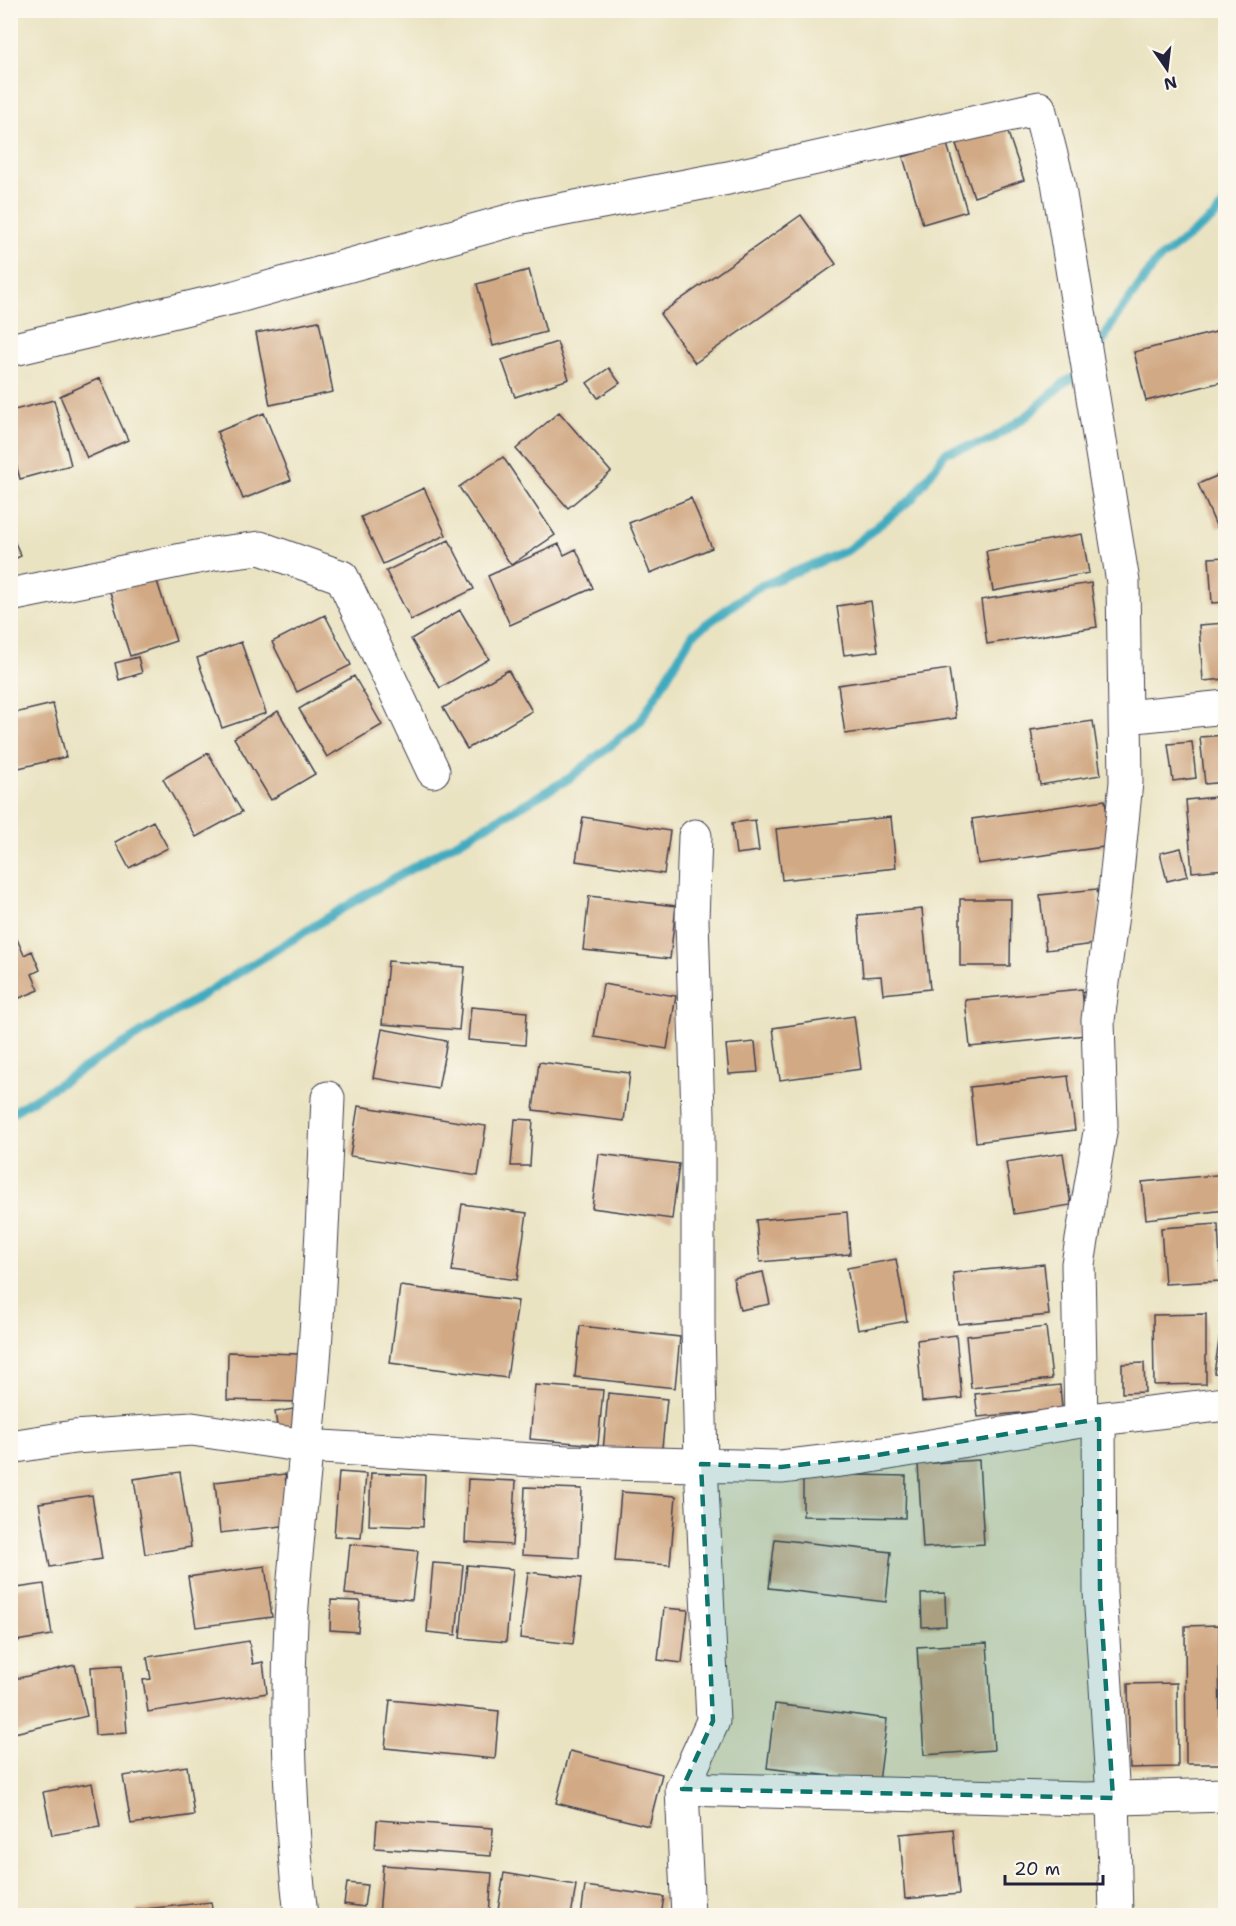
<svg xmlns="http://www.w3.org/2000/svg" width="1236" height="1926" font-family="'Shantell Sans',sans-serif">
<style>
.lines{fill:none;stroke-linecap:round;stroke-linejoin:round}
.stream{stroke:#40aabf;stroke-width:9}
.building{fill:#d1a984}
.minor-casing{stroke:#403f4f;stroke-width:35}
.minor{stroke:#fff;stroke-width:33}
.marked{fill:#0f766e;fill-opacity:0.2;stroke:#0f766e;stroke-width:4.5;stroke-dasharray:12 8;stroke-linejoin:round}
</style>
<rect width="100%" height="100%" fill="#fbf7ec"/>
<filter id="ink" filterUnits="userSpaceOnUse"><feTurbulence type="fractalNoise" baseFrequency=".0167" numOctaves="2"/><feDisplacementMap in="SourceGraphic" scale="12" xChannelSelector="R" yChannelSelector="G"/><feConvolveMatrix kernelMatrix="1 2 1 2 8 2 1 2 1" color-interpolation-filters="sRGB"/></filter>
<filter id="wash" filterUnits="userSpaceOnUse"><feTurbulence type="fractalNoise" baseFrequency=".008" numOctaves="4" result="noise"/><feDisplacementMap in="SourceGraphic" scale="24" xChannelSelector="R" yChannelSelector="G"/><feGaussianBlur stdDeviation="1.35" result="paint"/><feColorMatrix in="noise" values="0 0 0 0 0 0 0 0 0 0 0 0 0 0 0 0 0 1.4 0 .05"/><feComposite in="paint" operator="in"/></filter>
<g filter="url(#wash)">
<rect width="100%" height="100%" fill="#eae3c2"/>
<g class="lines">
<path class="stream" d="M1096,355L1111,325L1157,261L1215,216L1226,202
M10,1114L358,899L570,778L640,722L693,634L756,588L848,550L913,498L946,452L989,441L1027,416L1065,382L1083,373"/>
</g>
<g id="blocks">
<path class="building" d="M1004,121L1024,180L974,197L954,138Z
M947,144L967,211L923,224L903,157Z
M801,215L836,264L695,363L660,314Z
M529,270L546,332L493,346L477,284Z
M319,321L333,392L270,405L256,333Z
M1224,330L1226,381L1146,401L1134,352Z
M557,342L569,379L515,397L502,360Z
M609,368L620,383L598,398L587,383Z
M100,378L128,440L87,458L60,396Z
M54,400L71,465L20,479L10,442V411Z
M559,412L611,472L568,508L516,449Z
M264,413L291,480L243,499L217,432Z
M503,457L555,535L511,565L459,487Z
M1226,472V524L1217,528L1198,484Z
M424,488L446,535L383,564L361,517Z
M691,498L712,548L650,573L629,523Z
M10,532L21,556L10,561Z
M1082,534L1089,573L993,591L986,551Z
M449,540L474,589L411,620L386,571Z
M559,544L564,555L576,549L593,588L510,625L488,576Z
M1226,557V602L1212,603L1209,558Z
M156,578L176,641L130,656L110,592Z
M1091,583L1097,627L987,644L981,600Z
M871,601L878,651L844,655L837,606Z
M460,610L489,659L440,688L411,639Z
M325,615L351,665L297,692L272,642Z
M1226,623V679L1203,681L1199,625Z
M241,642L266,713L222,728L197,658Z
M138,657L142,673L119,680L115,663Z
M949,669L956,718L845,734L838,685Z
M508,670L532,711L467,749L443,708Z
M354,676L382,725L327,757L299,709Z
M53,704L66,757L10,770V714Z
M278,711L315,774L271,800L234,738Z
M1093,721L1101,775L1040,785L1031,730Z
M1226,735V782L1205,784L1200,737Z
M1192,742L1196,778L1173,781L1168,744Z
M208,753L242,812L196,837L163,779Z
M1226,796V869L1192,872L1186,800Z
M1105,800L1111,846L978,864L972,819Z
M583,817L670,831L664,874L576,861Z
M891,817L896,868L782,880L776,829Z
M755,820L759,851L736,854L732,823Z
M153,821L168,848L129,868L115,842Z
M1181,848L1188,876L1167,881L1160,853Z
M1097,889L1103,943L1046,950L1040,895Z
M589,896L676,906L670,959L583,950Z
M960,899H1011L1010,966H960Z
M922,909L930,989L883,994L881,976L863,977L858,915Z
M17,939L24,955L32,951L40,970L32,974L39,990L10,1002V942Z
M388,961L465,967L459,1030L382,1024Z
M603,984L676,996L667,1049L594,1037Z
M1082,989L1086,1035L970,1047L965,1000Z
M471,1007L527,1012L525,1045L468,1040Z
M854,1016L861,1069L780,1080L773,1028Z
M382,1029L447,1041L438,1089L373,1078Z
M755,1042L758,1072L729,1074L726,1045Z
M539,1062L630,1073L624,1121L533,1110Z
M1068,1076L1075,1130L976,1142L970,1087Z
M358,1106L486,1126L478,1176L350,1156Z
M515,1119L533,1120L530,1166H511Z
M1063,1153L1071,1205L1014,1214L1006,1162Z
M599,1154L679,1164L672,1219L592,1208Z
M1226,1174V1210L1146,1219L1142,1182Z
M462,1204L527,1213L517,1280L452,1271Z
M847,1212L850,1254L760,1262L756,1220Z
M1218,1224L1221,1281L1165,1284L1161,1228Z
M896,1259L907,1321L858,1330L847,1268Z
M1044,1264L1049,1315L958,1324L953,1273Z
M763,1272L770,1304L740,1310L733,1278Z
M400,1286L518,1301L507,1378L390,1363Z
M1224,1309H1226V1375L1214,1373Z
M1206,1314V1384L1154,1385L1153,1315Z
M580,1326L680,1337L675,1388L575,1377Z
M1046,1327L1052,1379L971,1388L966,1336Z
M956,1335L962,1398L922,1402L917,1340Z
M228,1352L299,1354L298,1402L227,1400Z
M1144,1363L1145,1392L1122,1393V1364Z
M535,1385L603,1390L598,1445L530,1439Z
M1060,1385L1062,1409L978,1417L975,1394Z
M608,1393L667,1399L661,1457L603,1452Z
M299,1408L302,1428L278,1432L275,1412Z
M979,1460L984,1544L923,1548L918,1464Z
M180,1472L191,1547L145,1554L134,1479Z
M339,1472L366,1474L361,1538L334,1536Z
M371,1473L425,1475L423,1527L369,1525Z
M285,1474L290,1525L220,1533L215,1482Z
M803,1474L906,1476L905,1518L803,1516Z
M468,1479L516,1481L512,1545L465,1542Z
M525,1487L582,1489L579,1558L522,1555Z
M621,1492L676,1496L670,1565L615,1561Z
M92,1495L102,1559L50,1567L39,1503Z
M775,1539L891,1552L886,1602L769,1588Z
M350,1544L418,1551L412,1600L345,1594Z
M433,1563L463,1565L456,1635L427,1632Z
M467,1565L513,1569L506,1642L460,1638Z
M265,1566L272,1617L196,1627L188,1577Z
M528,1572L581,1578L573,1644L520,1638Z
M44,1584L52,1635L10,1642V1589Z
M945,1593L946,1626L922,1627L921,1594Z
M331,1600L360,1601L358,1632L330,1630Z
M664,1608L688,1610L682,1663L658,1660Z
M1219,1625L1220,1764H1186L1185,1626Z
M249,1641L253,1664L263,1662L267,1693L148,1712L143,1680L151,1679L147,1657Z
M987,1643L994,1750L924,1755L917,1647Z
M75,1665L87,1716L10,1734V1680Z
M122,1665L127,1733L95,1735L91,1667Z
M1177,1683L1178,1767L1130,1768L1128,1684Z
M390,1700L499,1711L495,1759L385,1748Z
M775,1704L887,1719L879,1782L767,1768Z
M570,1751L662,1774L649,1826L556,1803Z
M187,1766L194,1815L131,1824L123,1776Z
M92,1783L100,1827L52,1835L43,1792Z
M377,1820L493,1828L491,1856L375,1848Z
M953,1829L959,1894L905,1899L900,1834Z
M383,1865L492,1873L489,1916H379Z
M504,1873L576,1885L571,1916H497Z
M347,1883L367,1885L364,1907L344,1904Z
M585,1886L664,1897L661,1916H581Z
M211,1902L213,1916H137L136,1910Z"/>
</g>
</g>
<g filter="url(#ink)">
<use href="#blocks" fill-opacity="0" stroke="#403f4f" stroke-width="1.5"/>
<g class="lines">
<defs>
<path id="minor" d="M10,350L235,297L523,217L728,178L1039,108L1058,182L1123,582L1126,782L1115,892L1098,1020L1101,1126L1078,1264L1081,1421
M10,595L212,554L260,548L342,577L433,771
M1125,717L1226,707
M1099,1419L1100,1592L1113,1798L1116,1916
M10,1447L74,1437L192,1429L306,1446L568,1462L781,1467L865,1457L1081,1421L1226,1404
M682,1789L1085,1799L1226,1795
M301,1916C290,1818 286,1720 291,1622C296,1534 308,1447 314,1360C321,1273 324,1185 328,1098
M688,1916L682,1789L713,1721L701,1464L698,1325V1115L692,920L695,836"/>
</defs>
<use href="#minor" class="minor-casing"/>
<use href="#minor" class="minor"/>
</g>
</g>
<path class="marked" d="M1099,1419L1100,1592L1113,1798L682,1789L713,1721L701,1464L781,1467L865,1457Z"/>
<rect width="1236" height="1926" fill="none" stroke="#fbf7ec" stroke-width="36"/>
<g transform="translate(1167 69) rotate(166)" stroke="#fbf7ec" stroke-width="4.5" paint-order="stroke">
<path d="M0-4.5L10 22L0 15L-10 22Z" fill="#22223b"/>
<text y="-9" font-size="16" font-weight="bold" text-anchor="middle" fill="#22223b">N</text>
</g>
<path d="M1005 1875v9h98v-9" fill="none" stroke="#22223b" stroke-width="3"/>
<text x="1014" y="1875" font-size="18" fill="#22223b" stroke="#fbf7ec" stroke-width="4.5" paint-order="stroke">20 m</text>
</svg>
